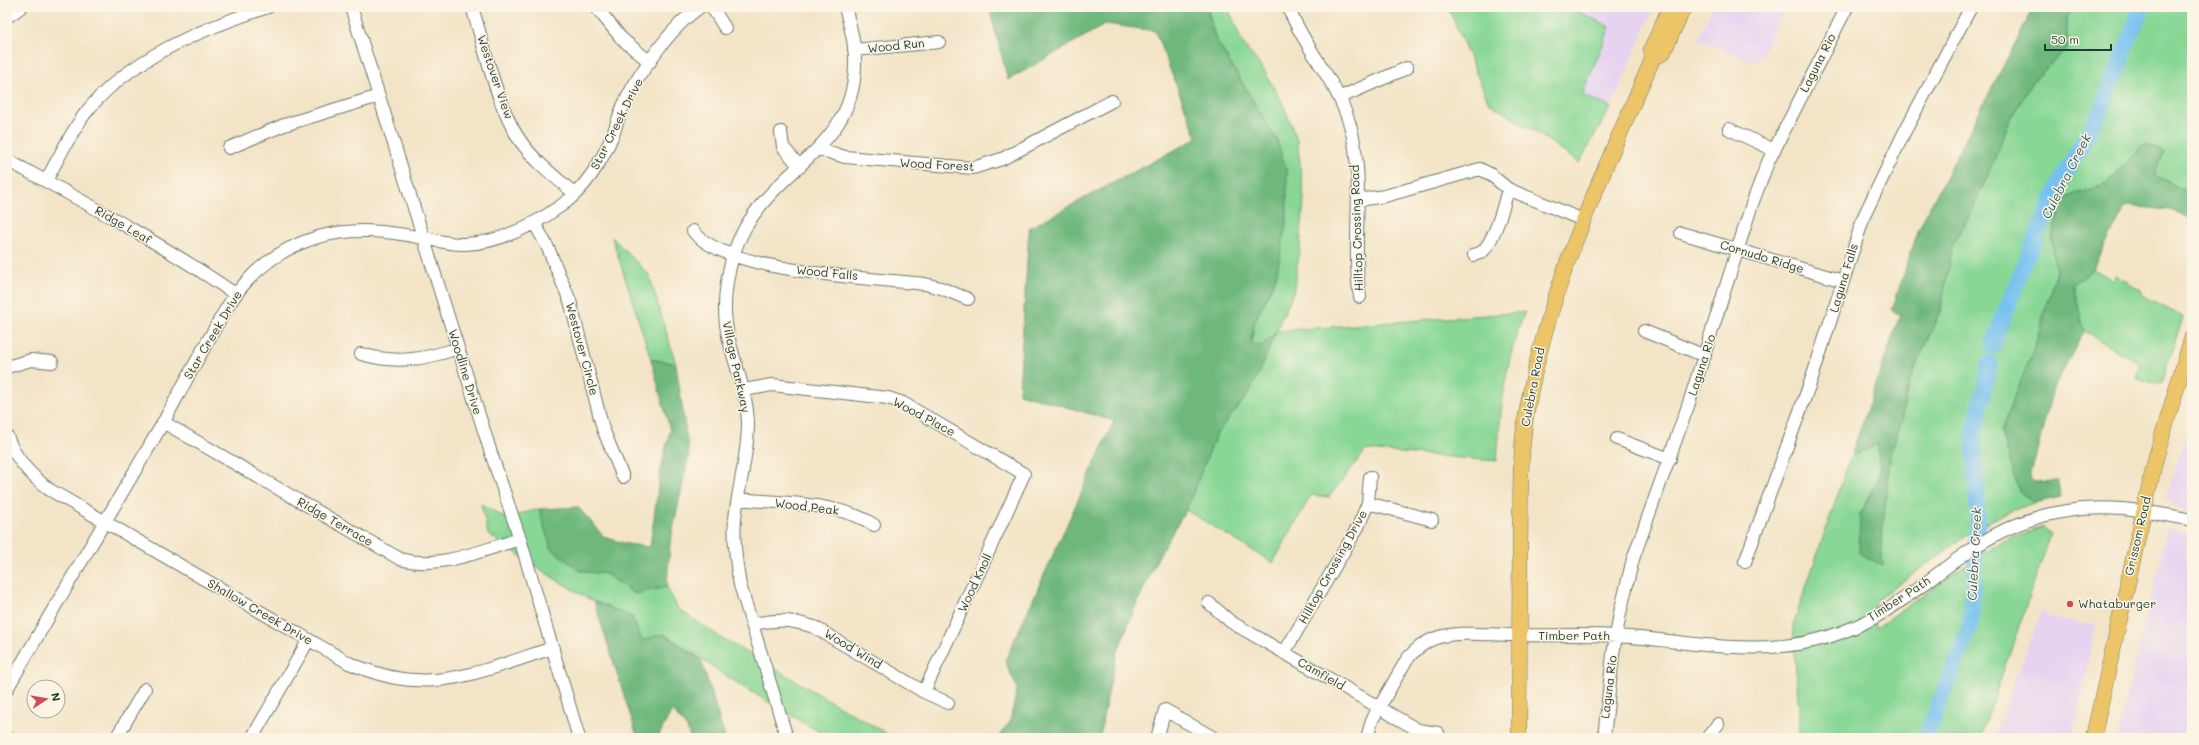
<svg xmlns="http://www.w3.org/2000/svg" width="2199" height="745" font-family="Mali,sans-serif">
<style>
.built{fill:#e5d3f1}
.green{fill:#88d795;stroke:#548a64}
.forest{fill:#6eb87e;stroke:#467a59}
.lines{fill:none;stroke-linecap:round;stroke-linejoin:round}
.river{stroke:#76c1ef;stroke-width:16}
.minor-casing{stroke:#697767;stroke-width:14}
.major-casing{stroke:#697767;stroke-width:16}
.minor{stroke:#fff;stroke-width:12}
.major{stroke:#edc569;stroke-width:15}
.poi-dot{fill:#d1495b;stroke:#fcf5e5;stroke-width:1.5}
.labels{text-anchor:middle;stroke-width:3;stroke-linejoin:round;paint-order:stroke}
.street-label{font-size:12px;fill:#1f3d34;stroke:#fcf5e5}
.poi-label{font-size:12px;fill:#1f3d34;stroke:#fcf5e5;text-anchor:start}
.water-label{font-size:13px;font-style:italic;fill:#355e63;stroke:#fcf5e5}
</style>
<rect width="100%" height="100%" fill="#fcf5e5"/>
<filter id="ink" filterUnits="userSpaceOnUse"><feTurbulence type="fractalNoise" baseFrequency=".025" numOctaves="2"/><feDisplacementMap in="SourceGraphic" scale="8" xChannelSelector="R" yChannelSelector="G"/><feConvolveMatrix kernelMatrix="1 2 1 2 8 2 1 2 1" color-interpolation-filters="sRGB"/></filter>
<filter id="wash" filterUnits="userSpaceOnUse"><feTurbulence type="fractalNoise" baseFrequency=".012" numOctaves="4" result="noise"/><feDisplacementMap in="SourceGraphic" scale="16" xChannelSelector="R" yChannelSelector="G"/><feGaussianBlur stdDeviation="0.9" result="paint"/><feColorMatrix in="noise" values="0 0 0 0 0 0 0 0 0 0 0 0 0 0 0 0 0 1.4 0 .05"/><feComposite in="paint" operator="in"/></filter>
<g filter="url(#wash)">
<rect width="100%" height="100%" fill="#f3e4c7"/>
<path class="built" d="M1568,7H1654L1611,107L1582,95L1610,27Z
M1712,7H1786L1757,63L1698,39Z
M2192,418V510L2174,507L2166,497Z
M2167,529L2192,535V738H2117Z
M2043,608L2046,615L2051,618L2096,626L2072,738H1993Z"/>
<path class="green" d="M1207,7H1228L1242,42L1265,72L1283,104L1297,139L1304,199L1300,249L1293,293L1276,331L1525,312C1504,362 1501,408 1497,461L1366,450L1329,497L1311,495L1273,563L1186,510L1217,433L1247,396L1262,367L1275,332L1262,346L1251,343L1254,323L1276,277L1277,140L1215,38Z
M1448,7H1568L1610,27L1582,95L1611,107L1579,163L1543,137L1489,103Z
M2076,7H2192V194L2154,175L2144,145L2105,185L2062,198L2052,240L2056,271L2036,343L2019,491L2034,503L2005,513L1970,533L1874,602L1876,628L1988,550L2006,540L2043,527L2051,534L1980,738H1795L1800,731L1793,625L1851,456L1878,444L1880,475L1860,515L1883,566L1881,543L1891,450L1900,427L1908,384L1941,309L1952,243L1969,217L1992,166L2010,119L2034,80L2067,49V16Z
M612,237L649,275L676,364L651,359Z
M2093,269L2113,280L2116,275L2141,290L2143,296L2183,317L2162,383L2154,384L2136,377L2140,364L2084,331L2073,284Z
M481,504L505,518L539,509L551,548L580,571L606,574L635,594L667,587L678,609L720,637L894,738H829L740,685L664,634L642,641L632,617L589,599L555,579L488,534Z"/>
<path class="forest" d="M989,7H1207L1215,38L1277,140L1287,172V220L1276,277L1254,323L1251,343L1262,346L1276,331L1262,367L1247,396L1217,433L1186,510L1158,557L1134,610L1117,653L1103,717L1100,738H997L1010,722L1017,688L1005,661L1114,421L1019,393L1029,228L1197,138L1155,31L1106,24L1008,80Z
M2034,7H2076L2067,16V49L2034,80L2010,119L1992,166L1969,217L1953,243L1941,309L1908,384L1900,427L1891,450L1881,543L1883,566L1859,553L1860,515L1880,475L1878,444L1851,456L1900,315L1892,310L1919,228Z
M2144,144L2164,152L2155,175L2192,194V220L2171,210L2126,206L2093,269L2073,284L2084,331L2053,389L2030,478L2034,482L2059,481L2061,497L2034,503L2019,491L2001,430L2036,343L2056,271L2052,240L2062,198L2105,185Z
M651,359L676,364L689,455L670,543L667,587L635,594L607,574L580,571L551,548L539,509L578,507L604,537L627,544L650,547L660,473L670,430Z
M594,601L632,617L642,640L663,634L701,660L725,738H690L687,728L672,710L658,737L637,736Z"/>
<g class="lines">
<path class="river" d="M1993,346L1996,335L2026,260L2060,183L2102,108L2142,7
M1925,738L1970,627L1978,521L1973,438L1990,363"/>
</g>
</g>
<g filter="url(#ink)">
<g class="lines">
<defs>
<path id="minor" d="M351,7L491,453L520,539L579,738
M472,7C484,45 497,106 519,139C533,160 555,177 575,194
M596,7L622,39L650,62
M712,7L725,28
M1288,7C1305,49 1336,79 1350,125C1366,181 1351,241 1360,297
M7,17L21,7
M854,50L939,42
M1341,97L1407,68
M1729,129L1774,150
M781,132L783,147L800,167
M229,148L284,125L379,96
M819,149L845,157L973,168L1002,159L1112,101
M7,160C84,202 163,244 235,294
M46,181C58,159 69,136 84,115C126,59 204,28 268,7
M1358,200L1385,196L1480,169L1490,174L1508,189L1583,220
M535,224L548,248L570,301L603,429L623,477
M693,231C726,273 872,278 925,284L941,288L968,299
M1681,233L1843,281
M1474,255C1476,254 1481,253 1482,252C1494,241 1504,205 1508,189
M1644,331L1705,356
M361,354C395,364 424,360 458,348
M7,367L31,360L52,362
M744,390L772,385L888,398L903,403L1024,474L924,692
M163,422L400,559C439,570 482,550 520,539
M7,436C15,459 31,476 50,490L349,663C370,672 391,679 414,680C458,684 511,661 553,648
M1617,439L1670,459
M738,499C778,503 841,502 874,525
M1368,503L1432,520
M1745,562L1813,375L1864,216L1905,131L1971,7
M1209,603L1231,622L1418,730L1438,733
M752,625C775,618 792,620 814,627L924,692L948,703
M1284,653L1358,527L1368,503L1370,477
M7,689C58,600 111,512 163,423C178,395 193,367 209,339C220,319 231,298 247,281C266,260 291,245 318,237C354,227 387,231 423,238C437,240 451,245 465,244C501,243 534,225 562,205C586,188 603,159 614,132C617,122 620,112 625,102C640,71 671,27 700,7
M7,737L8,738
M116,738L145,689
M252,738L308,641
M787,738L740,585C736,563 733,542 735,519C738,487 748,456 748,423C747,394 736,368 729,340C722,313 725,283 733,256C739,236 751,216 766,199C804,156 854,132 855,66C856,45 850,26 845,7
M1157,738L1165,710L1214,738
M1367,738L1372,720L1407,659C1414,651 1423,643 1433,639C1457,630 1487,635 1512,635C1547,636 1581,634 1616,636C1671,639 1727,652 1782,646C1815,643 1848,632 1877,616C1925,589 1964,546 2016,525C2076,500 2131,507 2192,520
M1604,738L1613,654L1620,613L1633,559L1689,403L1752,204L1768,162L1847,7
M1707,738L1718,724"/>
<path id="major" d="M1653,58L1663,53L1684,7
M1519,738C1519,673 1520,608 1520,544C1521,499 1519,454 1527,410C1549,285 1603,173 1653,58L1651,50L1670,7
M2093,738L2156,457L2192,337"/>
</defs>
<use href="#minor" class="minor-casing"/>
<use href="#major" class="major-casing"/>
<use href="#minor" class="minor"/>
<use href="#major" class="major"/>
</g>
</g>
<circle class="poi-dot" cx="2070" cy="604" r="4"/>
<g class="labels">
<g class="street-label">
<text transform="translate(896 46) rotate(-6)" y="4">Wood Run</text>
<text transform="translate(1818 63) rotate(-63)" y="4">Laguna Rio</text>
<text transform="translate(495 77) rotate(71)" y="4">Westover View</text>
<text transform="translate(617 124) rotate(-63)" y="4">Star Creek Drive</text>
<text transform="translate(937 165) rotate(3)" y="4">Wood Forest</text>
<text transform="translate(123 225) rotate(30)" y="4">Ridge Leaf</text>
<text transform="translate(1357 228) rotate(-92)" y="4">Hilltop Crossing Road</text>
<text transform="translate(1762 257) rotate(17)" y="4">Cornudo Ridge</text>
<text transform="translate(827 273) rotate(6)" y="4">Wood Falls</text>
<text transform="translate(1844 278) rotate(-73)" y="4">Laguna Falls</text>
<text transform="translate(213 335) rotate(-59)" y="4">Star Creek Drive</text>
<text transform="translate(582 349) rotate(75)" y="4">Westover Circle</text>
<text transform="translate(1702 365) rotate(-72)" y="4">Laguna Rio</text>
<text transform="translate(736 367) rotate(78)" y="4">Village Parkway</text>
<text transform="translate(465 372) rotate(73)" y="4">Woodline Drive</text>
<text transform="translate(1533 387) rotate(-79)" y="4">Culebra Road</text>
<text transform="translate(924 417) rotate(28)" y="4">Wood Place</text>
<text transform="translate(807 507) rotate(7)" y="4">Wood Peak</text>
<text transform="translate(335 522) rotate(30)" y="4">Ridge Terrace</text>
<text transform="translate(2138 536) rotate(-77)" y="4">Grissom Road</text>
<text transform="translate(1333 567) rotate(-61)" y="4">Hilltop Crossing Drive</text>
<text transform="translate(975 583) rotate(-65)" y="4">Wood Knoll</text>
<text transform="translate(1899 599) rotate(-33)" y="4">Timber Path</text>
<text transform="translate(260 612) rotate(30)" y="4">Shallow Creek Drive</text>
<text x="1574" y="640">Timber Path</text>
<text transform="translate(853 649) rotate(31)" y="4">Wood Wind</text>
<text transform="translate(1321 674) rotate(30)" y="4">Camfield</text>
<text transform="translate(1609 687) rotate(-83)" y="4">Laguna Rio</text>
</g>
<g class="poi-label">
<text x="2078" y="608">Whataburger</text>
</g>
<g class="water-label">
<text transform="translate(2066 176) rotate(-63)" y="5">Culebra Creek</text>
<text transform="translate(1974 554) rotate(-87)" y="5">Culebra Creek</text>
</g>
</g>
<rect width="2199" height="745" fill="none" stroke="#fcf5e5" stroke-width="24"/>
<g transform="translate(46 699) rotate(78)"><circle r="19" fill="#fcf5e5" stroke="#a4ab9e"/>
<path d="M0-3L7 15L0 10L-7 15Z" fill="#d1495b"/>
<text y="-6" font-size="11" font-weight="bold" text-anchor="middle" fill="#1f3d34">N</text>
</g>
<path d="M2045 44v6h66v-6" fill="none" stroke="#1f3d34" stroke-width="2"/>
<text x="2051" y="44" font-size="12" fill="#1f3d34" stroke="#fcf5e5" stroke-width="3" paint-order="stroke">50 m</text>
</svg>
